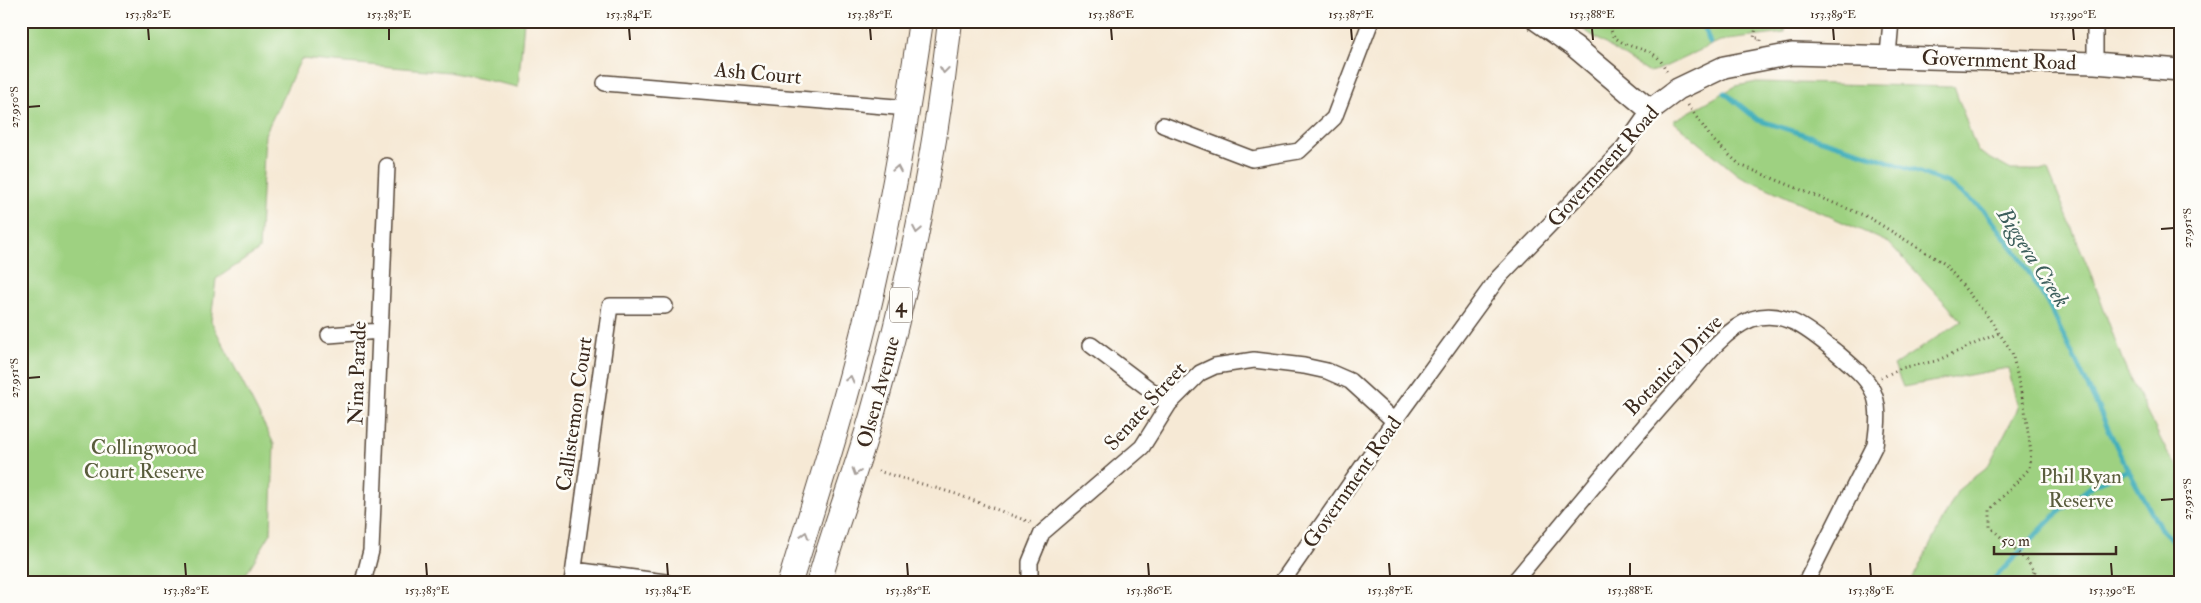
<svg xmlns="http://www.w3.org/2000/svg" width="2201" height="603" font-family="'IM FELL Double Pica',serif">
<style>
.green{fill:#9ed181;stroke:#6c7e50}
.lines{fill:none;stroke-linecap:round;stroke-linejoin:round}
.stream{stroke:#3faeba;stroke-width:5}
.street-casing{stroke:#574739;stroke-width:18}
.secondary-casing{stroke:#574739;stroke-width:24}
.primary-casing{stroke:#574739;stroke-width:26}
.path{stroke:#574739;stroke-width:3;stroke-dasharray:1 4;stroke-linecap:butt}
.street{stroke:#fff;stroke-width:15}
.secondary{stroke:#fff;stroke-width:21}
.primary{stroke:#fff;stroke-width:24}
.oneway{stroke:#a79f9a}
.ticks{fill:none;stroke:#3b2a1e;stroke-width:2}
.labels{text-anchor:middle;stroke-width:5;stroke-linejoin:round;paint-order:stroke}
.shield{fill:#fdfcf7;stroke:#75695f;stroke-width:1}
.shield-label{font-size:20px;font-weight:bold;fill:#3b2a1e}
.street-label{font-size:21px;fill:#3b2a1e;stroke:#fdfcf7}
.park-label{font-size:21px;fill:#595c3c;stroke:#fdfcf7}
.water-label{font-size:22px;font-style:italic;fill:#3d5f5c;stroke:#fdfcf7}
.neatline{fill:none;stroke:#3b2a1e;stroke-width:2}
.ticks-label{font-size:12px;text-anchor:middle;fill:#3b2a1e}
</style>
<rect width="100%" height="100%" fill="#fdfcf7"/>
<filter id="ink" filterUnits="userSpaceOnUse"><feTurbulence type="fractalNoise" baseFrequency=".02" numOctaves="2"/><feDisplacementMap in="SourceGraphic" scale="10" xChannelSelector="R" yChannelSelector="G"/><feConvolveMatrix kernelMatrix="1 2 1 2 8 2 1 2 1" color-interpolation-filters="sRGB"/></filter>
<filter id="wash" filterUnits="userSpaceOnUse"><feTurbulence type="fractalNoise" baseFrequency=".0096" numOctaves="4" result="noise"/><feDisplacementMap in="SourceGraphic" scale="20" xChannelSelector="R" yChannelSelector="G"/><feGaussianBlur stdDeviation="1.12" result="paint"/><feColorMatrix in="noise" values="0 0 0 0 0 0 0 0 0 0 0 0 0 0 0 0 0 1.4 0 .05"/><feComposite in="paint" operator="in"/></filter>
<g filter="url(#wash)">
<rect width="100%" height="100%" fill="#f6e9d5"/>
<path class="green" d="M21,21H524L518,87L449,72L301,59L265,134L259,250L216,279L211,321L274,444L271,533L241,582H21Z
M1586,21H1785L1784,33L1720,41L1658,70L1648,72L1581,28Z
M1757,82L1954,87L1977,151L2011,170H2048L2092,277L2126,370L2168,454L2180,469V582H1911L1958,490L1988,466L2018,408L2008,368L1903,387L1894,365L1962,321L1889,243L1738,175L1673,121L1736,86Z"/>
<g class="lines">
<path class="stream" d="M1702,21L1710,43
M1725,93L1758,120L1876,157L1948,183L1985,211L2019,256L2050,307L2125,464L2160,528L2180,547
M1991,582L2053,517L2093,485L2128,470"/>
</g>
</g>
<g filter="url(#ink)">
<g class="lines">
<defs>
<path id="street" d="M1888,55L1891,21
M2095,63V21
M605,83L908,108
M1163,125L1252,159L1299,151L1334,118L1371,21
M329,335L380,331
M1091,345L1169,404
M574,570L665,582
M363,582L371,551L387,166
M572,582L610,306H665
M1030,582V562L1042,533L1142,447L1169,404L1200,373L1215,366L1254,360L1304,366L1327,371L1350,381L1394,421
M1282,582L1394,421L1498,278L1622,150L1650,110
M1514,582C1568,517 1621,451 1678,388C1697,366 1724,329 1752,319C1786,308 1812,333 1836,352C1874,384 1883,393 1875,445L1806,582"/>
<path id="secondary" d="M1538,21L1574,46L1650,110L1678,89L1724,67L1792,54L2095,63L2180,70"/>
<path id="primary" d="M790,582C816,497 843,413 864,327C889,226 906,124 921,21
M819,582C835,525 857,469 873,412C909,285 936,153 950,21"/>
</defs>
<use href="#street" class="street-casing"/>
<use href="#secondary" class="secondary-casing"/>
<use href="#primary" class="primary-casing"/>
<path class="path" d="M1611,21C1606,48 1644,45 1657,57C1662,61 1665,69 1668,74
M1757,21L1754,38H1760V42
M1688,105L1712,139L1740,165L1868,217L1945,264L1988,317L2012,352L2025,410L2031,453L2029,469L1990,510V527L2027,561L2042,582
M1881,378L1901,368L1936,361L1999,333
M878,471L956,494L1032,523
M2030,582L2034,571"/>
<use href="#street" class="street"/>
<use href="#secondary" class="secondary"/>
<use href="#primary" class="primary"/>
</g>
<defs><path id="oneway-chevron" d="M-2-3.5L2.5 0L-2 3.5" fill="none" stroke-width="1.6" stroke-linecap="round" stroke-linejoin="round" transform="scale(1.25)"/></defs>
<g class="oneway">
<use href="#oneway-chevron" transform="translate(944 70) rotate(97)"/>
<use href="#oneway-chevron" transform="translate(897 169) rotate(-80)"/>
<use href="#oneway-chevron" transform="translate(917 230) rotate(101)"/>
<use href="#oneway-chevron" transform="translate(850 379) rotate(-76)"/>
<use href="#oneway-chevron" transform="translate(856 472) rotate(108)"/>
<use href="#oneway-chevron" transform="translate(805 535) rotate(-73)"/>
</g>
</g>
<path class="ticks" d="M148,28L149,40M389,28V40M629,28L630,40M870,28L871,40M1111,28L1112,40M1351,28L1352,40M1592,28L1593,40M1833,28L1834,40M2073,28L2074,40M28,107L40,106M2161,229L2174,228M28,378L40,377M2161,500L2174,499M185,563L186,576M426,563L427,576M667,563L668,576M907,563L908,576M1148,563L1149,576M1389,563L1390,576M1630,563V576M1870,563L1871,576M2111,563L2112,576"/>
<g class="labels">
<rect class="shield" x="890" y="287.5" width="22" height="35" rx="4"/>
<g class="shield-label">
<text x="901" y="312">4</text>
</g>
<g class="street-label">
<text transform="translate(1999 60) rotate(2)" y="7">Government Road</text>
<text transform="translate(758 73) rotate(5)" y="7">Ash Court</text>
<text transform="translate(1603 166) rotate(-48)" y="7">Government Road</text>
<text transform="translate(1673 365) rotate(-46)" y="7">Botanical Drive</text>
<text transform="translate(357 373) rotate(-88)" y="7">Nina Parade</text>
<text transform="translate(878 392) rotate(-75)" y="7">Olsen Avenue</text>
<text transform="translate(1145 406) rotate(-48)" y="7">Senate Street</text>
<text transform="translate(574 414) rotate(-82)" y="7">Callistemon Court</text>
<text transform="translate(1352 482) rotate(-55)" y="7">Government Road</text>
</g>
<g class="park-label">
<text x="144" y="454">Collingwood<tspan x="144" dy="24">Court Reserve</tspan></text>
<text x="2081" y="483">Phil Ryan<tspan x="2081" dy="24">Reserve</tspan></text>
</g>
<g class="water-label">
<text transform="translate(2034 257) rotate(57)" y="8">Biggera Creek</text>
</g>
</g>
<rect width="2201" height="603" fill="none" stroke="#fdfcf7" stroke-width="55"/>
<path d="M1994 546v8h122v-8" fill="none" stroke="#3b2a1e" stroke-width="2.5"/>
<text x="2001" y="546" font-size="15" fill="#3b2a1e" stroke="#fdfcf7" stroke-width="4" paint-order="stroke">50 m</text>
<rect x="28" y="28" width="2146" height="548" class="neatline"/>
<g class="ticks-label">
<text x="148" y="18">153.382°E</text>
<text x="389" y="18">153.383°E</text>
<text x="629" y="18">153.384°E</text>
<text x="870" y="18">153.385°E</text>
<text x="1111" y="18">153.386°E</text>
<text x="1351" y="18">153.387°E</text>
<text x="1592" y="18">153.388°E</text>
<text x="1833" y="18">153.389°E</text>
<text x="2073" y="18">153.390°E</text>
<text transform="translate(14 107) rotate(-90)" y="4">27.950°S</text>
<text transform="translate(2187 228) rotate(-90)" y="4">27.951°S</text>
<text transform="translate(14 378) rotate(-90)" y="4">27.951°S</text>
<text transform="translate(2187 499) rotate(-90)" y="4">27.952°S</text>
<text x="186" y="594">153.382°E</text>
<text x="427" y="594">153.383°E</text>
<text x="668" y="594">153.384°E</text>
<text x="908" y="594">153.385°E</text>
<text x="1149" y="594">153.386°E</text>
<text x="1390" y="594">153.387°E</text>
<text x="1630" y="594">153.388°E</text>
<text x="1871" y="594">153.389°E</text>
<text x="2112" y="594">153.390°E</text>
</g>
</svg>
